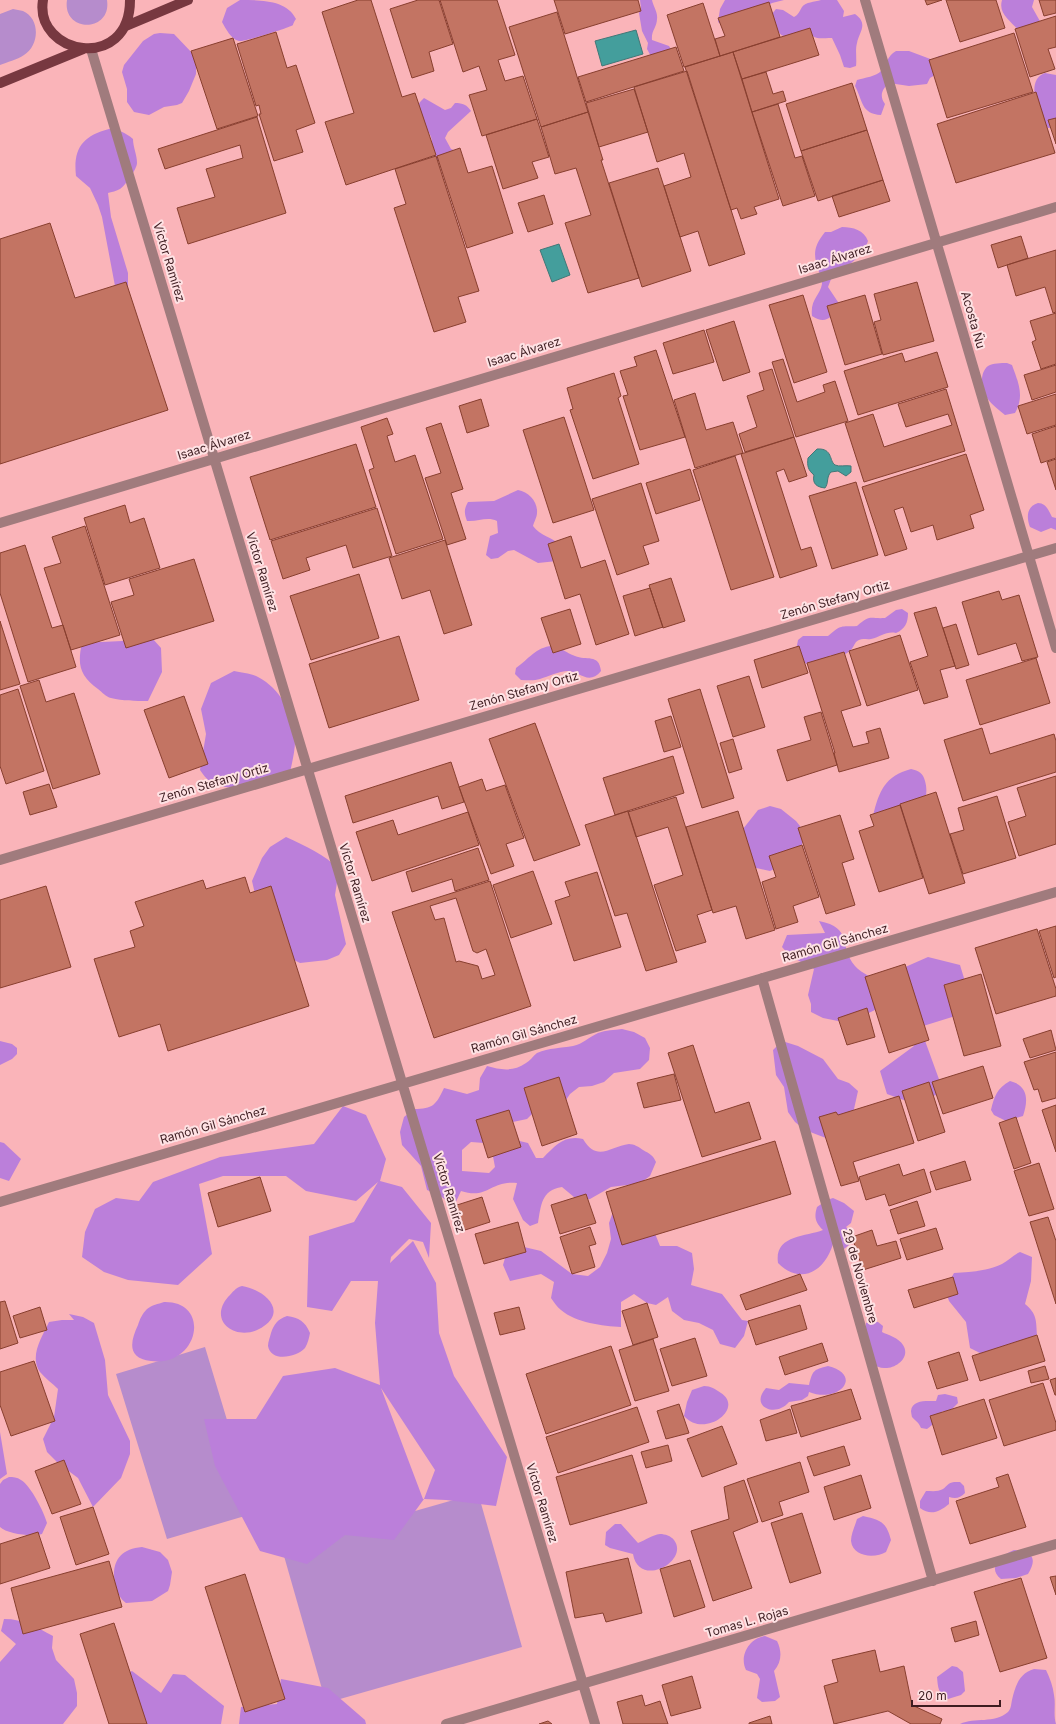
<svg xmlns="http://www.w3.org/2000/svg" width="1056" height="1724" font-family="Inter,sans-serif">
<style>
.green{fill:#b68ccc}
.forest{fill:#bb7fda;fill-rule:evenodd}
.water{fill:#449e9c;stroke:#427777}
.building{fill:#c37463;stroke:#883f2f;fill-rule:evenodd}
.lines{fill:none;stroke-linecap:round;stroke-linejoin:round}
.minor{stroke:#a07b7d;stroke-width:10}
.major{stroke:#773840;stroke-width:10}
.labels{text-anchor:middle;stroke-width:4;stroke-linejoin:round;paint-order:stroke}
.street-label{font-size:12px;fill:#3d1c20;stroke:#fee2e4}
</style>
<rect width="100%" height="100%" fill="#fab4b9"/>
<path class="green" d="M67,0H107C112,33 62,33 67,0Z
M13,9C16,10 20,10 23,11C41,19 39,46 24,55C17,60 7,62 0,65V14Z
M205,1347L255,1513L167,1539L116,1374Z
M478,1493L522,1647L326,1703L282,1549Z"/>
<path class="forest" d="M240,0C261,0 287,0 296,19C295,20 293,24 293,25C289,28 243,42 239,41C231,39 226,29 222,22L227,8Z
M640,0H652C653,6 658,12 657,19C657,27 651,31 652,40L669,46L672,51L653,60L647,49L648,43L642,31L639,13L641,8Z
M725,0H784L772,3L762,9L723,26L718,22L720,9Z
M821,0H837L844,11L843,17L855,14C869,24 859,32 857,43C855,50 857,59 856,66L850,68L844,67L840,55L832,38C817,38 817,41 805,29C781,42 779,38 772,14L776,9L783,10L794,17C799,14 799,12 802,7C806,2 814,2 821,0Z
M1002,0H1034L1032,7L1041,23L1018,30C1010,20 998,14 1002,0Z
M160,33L174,34L194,55L196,62V74L189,91L182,103L177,105L164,107L149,115L134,112L127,102V89L122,72L124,65L143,41L154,34Z
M896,51H909L933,60L939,56L945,55L935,75L930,78L927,84L909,86L889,83C882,89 879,96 885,104L881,115C861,114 863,101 855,86L857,80C864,78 877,76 881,71C887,64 887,56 896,51Z
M1045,73L1056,75V128H1048C1039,116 1024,80 1045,73Z
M424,98L445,110L451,108L455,103C463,103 467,105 471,111L448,132L445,138L451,149L457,151V160H437C429,152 434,147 431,137C426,123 407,113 424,98Z
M109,129C118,129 126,133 133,139C133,147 137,155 137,163C137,169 125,186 120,189C117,191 111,192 108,193L111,217L128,273V292L115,286L102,217L98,205L90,188L76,176C73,149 82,136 109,129Z
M842,227C853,227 864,230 868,241L864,252L850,264L833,274L828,287L838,302V308C831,319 824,324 812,316C810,299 820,296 822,284C822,280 821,276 819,272C813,255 813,247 825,232H831Z
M1007,363L1012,365C1018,382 1025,396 1015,413L1005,415C999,410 992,405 987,398C981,390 979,373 988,366C993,363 1001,363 1007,363Z
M518,490C529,492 538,502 537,513C537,517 534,522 533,526C540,536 552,537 560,545L557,561L538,563L514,550L508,551L498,558L491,559L486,555L490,536L498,533L497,521C487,516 478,522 467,521C464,513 464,509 468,502L494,501Z
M1038,503C1046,503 1049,511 1052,517L1056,518V530L1051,528L1041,532L1030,527C1026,517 1027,506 1038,503Z
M902,609L908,613C908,623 905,629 896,633C886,631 881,637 871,639C867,640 863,638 859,640C855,642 855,644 853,647C848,655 839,657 831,655C816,665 809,669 795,656L798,640L803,636H828C842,624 840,627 857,626C871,614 869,619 885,618L896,610Z
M133,636L152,638L161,648L162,672L148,701C135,701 123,701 111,698C106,697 102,692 98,689C80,676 77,665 82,643L122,641Z
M552,646C563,648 566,653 575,656C586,661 599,653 601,671C589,686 579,671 567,671C557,672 549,676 540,679C534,681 527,680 521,680L515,674L516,668C529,659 536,647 552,646Z
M234,671C241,673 251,673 258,677C280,688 296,717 295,741C295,753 291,766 289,778C270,788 230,793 211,782C206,779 203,774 200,770L206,734L201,709L211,683Z
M911,769C919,771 923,773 925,781C931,802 916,813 908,831L873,816C879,791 885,776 911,769Z
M770,806L781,809L796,821L800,826L803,838L801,850L787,863L770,871L752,867L739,834L758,810Z
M286,837C305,846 325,854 339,870L335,895L346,944L339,955L327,960L300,963L276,951L255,894L252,881L262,858L270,847Z
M819,921C854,928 838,946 855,966C861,973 878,981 887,986L877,1009L848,1023L823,1018L811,1012V1004L808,995L814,969L790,956L782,947L787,935L825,933Z
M928,957L960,965L971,1001L965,1013L920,1027L940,1082L939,1094L912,1103L887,1094L880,1071L914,1046L891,1002L903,968Z
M622,1029L634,1032L645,1038L650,1048L649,1060L640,1069L614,1073L604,1082L592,1086L579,1087L570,1094L562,1106L536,1110L527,1119L503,1124L484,1143L471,1142L462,1150V1171L489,1173L495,1167L492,1151L511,1139L528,1143L536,1158H543C556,1145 564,1135 583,1139C597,1163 611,1146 629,1144C634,1144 639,1147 643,1150C650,1154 653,1155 656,1162L650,1176L643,1181L635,1184L611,1187L590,1199L582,1200L574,1197L562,1187C541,1190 541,1206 538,1223L530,1226L523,1220L513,1199L517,1183C490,1180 488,1200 461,1191L454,1206L439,1195L427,1190L421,1166L402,1145L400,1132L404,1117L414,1109C433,1109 436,1105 444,1088L467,1094L479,1090L480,1078L487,1066C501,1070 513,1072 526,1063C530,1061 533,1056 537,1053C549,1048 561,1048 573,1046C583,1044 589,1037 598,1033C606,1030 614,1030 622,1029Z
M0,1041L12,1044L17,1048V1054L12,1059L0,1065Z
M782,1041L798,1046L823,1059L838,1079L849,1083L858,1091L850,1127L831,1140L805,1130L795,1122L788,1112L784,1087L776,1075L773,1050Z
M1010,1081C1029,1086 1028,1101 1023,1116L1006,1121L994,1115L991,1110C994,1097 997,1088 1010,1081Z
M343,1106L366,1115L386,1159L380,1181L402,1187L431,1223L429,1258L423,1242L409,1239L391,1257L390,1263L413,1241L436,1283L439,1333L454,1376L507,1457L496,1506L446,1500L424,1499L394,1540L345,1535L307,1564L260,1551L215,1466L204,1419H256L283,1376L335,1368L380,1385L375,1323L378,1281H351L332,1311L307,1307L309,1236L354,1222L378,1182L356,1201L306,1191L286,1176H223L199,1184L212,1254L178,1285L128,1280L104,1272L82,1257L85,1232L95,1209L116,1198L139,1201L153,1182L220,1157L314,1144ZM381,1388L435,1470L424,1499H423Z
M0,1142L4,1143L21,1159L9,1181L0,1178Z
M833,1198L844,1203L854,1211L851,1223L846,1227C853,1233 853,1237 849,1245L844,1249L838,1248L833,1244C825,1271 801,1286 778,1263C774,1235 805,1237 823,1230C815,1222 814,1217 817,1207L827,1200Z
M614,1209L654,1220L656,1236L660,1246H677L692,1253L694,1269L691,1285L722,1294L742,1320L748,1321L744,1336L735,1348L720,1344L713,1330L699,1323L684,1320L672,1311L668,1297L656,1305L647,1303L634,1294L621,1302V1327C603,1326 576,1323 561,1310C557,1307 554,1302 551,1298L554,1282L541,1274L510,1281L503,1265L507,1251L524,1247L541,1251L572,1274L588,1276L600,1267L607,1253L611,1239L609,1223Z
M1020,1252L1032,1257L1031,1281L1025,1304C1037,1314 1036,1320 1037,1335L982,1354L970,1348L966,1322L949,1301L945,1289L954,1273C971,1272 987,1271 1002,1264C1008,1261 1013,1255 1020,1252Z
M242,1286C262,1289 288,1309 264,1326C240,1344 206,1323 228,1297C233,1292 235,1288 242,1286Z
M164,1302C212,1301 199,1367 151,1361C127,1358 130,1342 138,1325C140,1319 142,1314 147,1309C152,1305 158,1304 164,1302Z
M69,1314L83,1317L94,1323L105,1360L108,1395L130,1441V1454L121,1478L93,1507L78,1478L58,1463L47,1452L43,1439L54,1417L58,1389C53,1384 45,1378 40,1372C29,1356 42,1337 49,1322L62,1320H74Z
M287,1316C299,1318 305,1321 310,1333C309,1338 308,1343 305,1348C297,1357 271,1363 268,1346C268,1342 270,1337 271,1333C274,1324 278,1319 287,1316Z
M872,1321L878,1322L883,1326L882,1332C888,1335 899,1338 903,1345C911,1357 896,1369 884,1368C880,1368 876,1366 872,1364L865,1330L866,1323Z
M828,1366C864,1375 839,1404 809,1392L808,1396L802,1400L789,1402C776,1418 749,1407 766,1388L779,1390L789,1383L809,1385C813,1370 813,1370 828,1366Z
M704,1386C711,1386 715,1389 721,1393C745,1409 704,1439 684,1416L687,1402L692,1390Z
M945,1394L957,1397L958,1403L949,1412L943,1411C936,1417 935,1424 927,1429L921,1428C918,1421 916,1422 912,1417C912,1417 911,1412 911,1411C912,1399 928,1401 936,1401L938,1395Z
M0,1432L7,1474L0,1479Z
M9,1477C13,1477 17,1477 21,1480C31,1486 44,1512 47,1523L42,1534C32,1537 7,1534 0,1527V1484L3,1480Z
M954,1482H960L964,1486L965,1493C960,1498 956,1499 949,1497V1504C939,1512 931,1516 920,1508V1501L926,1491C932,1491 938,1492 943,1489C947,1486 948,1483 954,1482Z
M863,1516C880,1520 886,1521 891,1540L886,1552C876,1558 853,1558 851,1541C851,1534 855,1526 857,1519Z
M615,1524H621L638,1543C646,1540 652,1535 660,1534C665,1534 671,1536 674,1540C690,1561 639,1589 633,1554L610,1548L605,1545L606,1532Z
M142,1547L160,1552L168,1560L172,1572L170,1585L168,1591L152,1601L126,1603C120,1599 117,1592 115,1584C111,1563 119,1549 142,1547Z
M1014,1550C1032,1552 1038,1557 1028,1574L1016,1578L1001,1579C986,1567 1002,1555 1014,1550Z
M4,1619C24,1619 36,1627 53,1636L52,1648L56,1660L74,1679L77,1693V1706L63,1724H0V1662L16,1644L1,1631Z
M765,1636L777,1641C782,1651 782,1662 774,1671L780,1697L775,1701L762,1702L757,1698L760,1679L757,1674L746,1670C739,1656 749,1638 765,1636Z
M952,1666L957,1667L963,1672L965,1691L961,1695L948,1699C938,1693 938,1688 937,1677Z
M1034,1669L1046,1670C1050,1678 1053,1687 1054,1695C1056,1705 1053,1714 1056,1724H960C975,1717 994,1724 1008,1712C1011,1709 1011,1705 1012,1700C1015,1687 1019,1673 1034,1669Z
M132,1671L161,1693L173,1674L185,1675L224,1706L221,1724H123L121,1676Z
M281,1679L328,1688L365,1720L366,1724H239L241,1707L277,1704Z"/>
<path class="water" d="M636,30L643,54L602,66L595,41Z
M559,244L570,275L552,282L540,250Z
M817,449C833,448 829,461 835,465C839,467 846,465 851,466V472L846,476L838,471L831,472C826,477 829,483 825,488C817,487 812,484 814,475C808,470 807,466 808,458Z"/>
<path class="building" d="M358,0H371L402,97L415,93L436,155L346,185L325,122L354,113L322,12Z
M418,0H439L453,44L429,52L434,71L412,78L390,9Z
M440,0H497L515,55L498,60L505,81L523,76L537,119L482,136L469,95L487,90L479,66L463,72Z
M554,0H638L641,11L565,34Z
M925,0H942L927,5Z
M946,0H996L1005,28L960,42Z
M1039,0H1056V13L1044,16Z
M769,2L780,37L720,56L715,39L725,36L718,18Z
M703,3L720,56L684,67L667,15Z
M557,12L588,112L541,127L509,27Z
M1056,16V47L1048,49L1055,69L1030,77L1015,29Z
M810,28L819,55L742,79L733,52Z
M276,32L287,68L296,65L315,123L296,130L303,152L274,161L259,114H261L259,105L256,106L237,44Z
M1014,33L1033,92L947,118L929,60Z
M233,38L258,116L217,129L191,51Z
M676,47L684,71L586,102L578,77Z
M733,52L779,199L754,207L757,214L741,219L737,208L731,210L685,67Z
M687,71L745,254L709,266L698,231L680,237L664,186L691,177L684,153L657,162L634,87Z
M766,72L773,94L783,91L786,101L752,112L742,79Z
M852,83L867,130L801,151L786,104Z
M634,89L648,132L599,147L586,103Z
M1036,92L1055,153L956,183L937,124Z
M778,104L795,158L802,156L815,196L783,206L752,112Z
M588,112L603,160H601L639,278L588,293L565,223L591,215L576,168L555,174L541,127Z
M257,117L286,213L188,244L177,208L215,197L206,169L243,158L240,145L165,169L158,149Z
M1056,118V144L1048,120Z
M537,119L549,157L532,162L538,178L503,189L486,135Z
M867,130L883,180L818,201L801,151Z
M460,148L468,173L492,166L513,233L467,248L437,156Z
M436,156L479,291L458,297L466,322L434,332L394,208L406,204L395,169Z
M658,168L691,271L642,287L609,183Z
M883,180L890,201L839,217L832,196Z
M544,195L553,224L528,232L518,203Z
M50,223L75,298L126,282L168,410L0,464V239Z
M1021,236L1028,258L998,268L991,245Z
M1056,250V312L1053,313L1045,287L1016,296L1007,265Z
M917,282L934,341L883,355L874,322L881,320L874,294Z
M803,295L827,372L794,383L769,305Z
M865,295L882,354L845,365L827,306Z
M1056,313V364L1041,369L1032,342L1036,340L1030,321Z
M734,321L750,372L723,381L706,330Z
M704,330L714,362L673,374L663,343Z
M656,350L685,437L640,450L623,396L628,395L620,371L637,366L634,357Z
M937,352L948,387L858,415L844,371L902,353L905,362Z
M783,359L797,402L825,392L823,385L835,381L848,421L796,437L772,362Z
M1056,365V392L1032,400L1024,375Z
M772,369L794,437L745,452L739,434L757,427L747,396L764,390L759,373Z
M614,373L621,396L618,398L639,464L593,479L570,410L573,409L567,388Z
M946,389L965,451L864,482L845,423L873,414L884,447L952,425L948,414L906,427L898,404Z
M695,393L706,430L733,422L743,453L695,468L674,400Z
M1056,394V425L1027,434L1018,406Z
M481,399L489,426L467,433L459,406Z
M564,417L594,510L553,523L523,430Z
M387,418L393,434L387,436L395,462L415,455L443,539L396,554L369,470L374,468L361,427Z
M441,423L463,489L451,493L466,539L447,545L425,478L441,473L426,428Z
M1056,426V458L1041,463L1032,434Z
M794,437L807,476L789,482L784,469L776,472L801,550L811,547L817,566L780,578L741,454Z
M356,444L376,507L270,540L250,477Z
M966,454L984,510L970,515L974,528L937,540L933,525L911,532L903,507L894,510L907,549L885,556L862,487Z
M735,456L774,577L731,590L693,470Z
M1056,459V490L1047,462Z
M690,469L700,500L656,514L646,483Z
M856,482L878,555L832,569L809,496Z
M641,483L659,541L643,546L649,564L617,575L592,499Z
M125,505L130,523L144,518L160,568L105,585L84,518Z
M377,508L392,556L353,568L346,545L306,558L310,570L283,579L271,541Z
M85,526L120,635L71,650L44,568L61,563L52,537Z
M571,536L581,568L605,560L629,634L596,645L580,594L565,599L548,544Z
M445,540L472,625L444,634L430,590L402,599L389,558Z
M25,545L52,628L63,625L76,667L28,682L0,593V553Z
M194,559L214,621L126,648L111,602L134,595L129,579Z
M359,574L379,638L311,660L290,596Z
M671,578L685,621L663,628L649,585Z
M650,588L663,627L635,636L623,596Z
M999,591L1002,600L1019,595L1038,657L1022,661L1016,643L978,655L962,602Z
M936,607L955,666L940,670L948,697L924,704L910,662L928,656L914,613Z
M570,609L581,644L553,653L541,618Z
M0,621L20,684L0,690Z
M956,624L969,665L956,669L943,628Z
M900,635L918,690L867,706L849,651Z
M399,636L419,700L329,728L309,664Z
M799,646L808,673L762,688L754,660Z
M844,652L861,705L841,711L853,747L869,743L866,732L880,728L889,758L839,772L834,753H835L807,663Z
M1036,658L1050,703L980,725L966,680Z
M749,676L765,727L733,737L717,686Z
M39,680L46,702L74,693L100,774L53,789L20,686Z
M18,689L44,771L6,784L0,766V695Z
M700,689L734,798L702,808L668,699Z
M184,696L208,764L169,778L144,710Z
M821,712L837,765L787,781L777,750L811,740L804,717Z
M671,716L681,747L664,752L655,721Z
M535,723L580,845L534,861L489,739Z
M982,728L990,754L1054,734L1056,741V772L963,801L944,740Z
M733,739L742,769L729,773L720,743Z
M673,756L684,793L615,815L603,778Z
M451,762L464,802L442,809L438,796L353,823L345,796Z
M1056,776V844L1019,856L1008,822L1026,816L1017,788Z
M482,779L486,791L505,785L524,838L506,844L514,866L491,874L459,787Z
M49,784L57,807L30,815L23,792Z
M936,792L965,883L929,894L900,804Z
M997,796L1016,858L963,874L950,834L964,830L958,808Z
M676,797L712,910L697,915L706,942L676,951L654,885L683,875L668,827L636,837L628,812Z
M900,805L923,878L879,892L859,831L874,826L870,815Z
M628,811L677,962L646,971L627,913L615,916L585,825Z
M738,811L775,930L746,939L736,906L713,913L686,827Z
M468,812L479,845L372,881L356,832L393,820L398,835Z
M840,815L854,859L842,863L855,905L826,914L798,828Z
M802,845L819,897L793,906L798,922L776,929L762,882L776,877L769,856Z
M478,848L489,880L455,891L452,879L412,892L406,872Z
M533,871L552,924L511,938L493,885Z
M597,872L621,947L574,961L555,901L570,896L565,882Z
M245,877L250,893L271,886L309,1006L168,1051L160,1024L119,1037L94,959L135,947L130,931L144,926L135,902L203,880L206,889Z
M490,881L531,1006L434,1038L392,912ZM456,898L473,951L477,953L486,949L495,975L482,979L478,966L459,961L456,962L444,918L435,920L430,906Z
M46,886L71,967L0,988V900Z
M1056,926V977L1054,978L1039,931Z
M1037,929L1056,989V996L996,1014L975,948Z
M905,964L929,1040L889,1053L865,977Z
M981,974L1001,1046L964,1056L944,985Z
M867,1008L875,1037L847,1045L838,1018Z
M1051,1030L1056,1050L1030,1058L1023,1039Z
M693,1045L715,1113L749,1102L761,1139L702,1157L668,1053Z
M1056,1052V1098L1042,1102L1038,1089L1034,1090L1024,1062Z
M983,1066L993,1098L943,1114L932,1082Z
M674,1074L681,1100L644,1108L637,1083Z
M559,1077L577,1134L542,1146L524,1088Z
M929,1082L945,1132L918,1141L902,1091Z
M899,1096L914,1143L853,1162L859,1181L841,1186L819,1117L836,1112L838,1115Z
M1056,1105V1152L1042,1110Z
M509,1110L521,1147L488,1158L476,1120Z
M1016,1117L1031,1163L1014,1169L999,1123Z
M775,1141L791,1194L622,1245L606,1192Z
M965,1161L971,1180L936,1190L930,1172Z
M1039,1163L1054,1209L1029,1216L1014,1171Z
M899,1164L903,1176L924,1169L931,1192L889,1206L885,1194L866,1200L859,1177Z
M260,1177L271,1211L218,1227L208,1193Z
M586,1194L596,1223L560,1234L551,1205Z
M482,1197L490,1222L462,1231L454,1206Z
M917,1201L925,1226L898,1234L890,1210Z
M1048,1217L1056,1241V1304L1030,1222Z
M518,1222L526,1252L484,1264L475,1234Z
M590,1227L596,1244L589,1246L595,1267L572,1274L560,1237Z
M936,1228L943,1249L907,1260L900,1239Z
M872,1230L877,1246L896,1241L901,1258L863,1270L852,1237Z
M800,1274L807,1290L746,1310L740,1295Z
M953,1277L958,1294L914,1308L908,1290Z
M5,1301L18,1343L0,1349V1302Z
M647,1303L658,1337L633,1345L622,1311Z
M800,1305L807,1329L756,1345L748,1321Z
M40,1307L47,1330L20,1338L13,1316Z
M519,1307L525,1329L500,1335L494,1313Z
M1037,1335L1045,1361L980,1381L972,1356Z
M695,1338L707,1376L672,1386L660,1349Z
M653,1339L669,1391L635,1401L619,1350Z
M822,1343L828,1361L785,1375L779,1357Z
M611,1346L631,1405L546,1434L526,1374Z
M959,1352L968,1380L937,1389L928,1362Z
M34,1361L55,1421L11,1436L0,1405V1372Z
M1045,1366L1049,1379L1031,1383L1028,1371Z
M1056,1378V1395H1055L1050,1380Z
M1043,1383L1056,1423V1430L1004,1446L989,1400Z
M851,1389L861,1419L801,1437L791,1406Z
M984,1399L997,1438L942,1455L930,1416Z
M679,1404L689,1433L666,1439L657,1411Z
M637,1407L649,1442L558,1473L546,1437Z
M790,1409L797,1433L766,1441L760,1420Z
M722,1426L737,1464L702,1477L687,1439Z
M668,1445L672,1461L646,1468L641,1452Z
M844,1446L850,1465L814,1476L807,1457Z
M632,1455L647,1503L570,1525L556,1477Z
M64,1460L81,1504L52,1514L35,1471Z
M800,1462L809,1492L779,1502L783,1515L762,1522L747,1479Z
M1008,1474L1026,1527L970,1544L956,1501L999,1487L996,1478Z
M861,1475L871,1508L834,1520L824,1487Z
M744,1480L758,1522L733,1532L752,1588L713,1601L691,1531L729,1519L724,1487Z
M93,1507L109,1554L76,1565L60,1517Z
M802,1513L821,1573L790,1583L771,1523Z
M38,1532L50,1568L0,1584V1544Z
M628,1558L642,1613L606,1622L603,1613L575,1618L566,1572Z
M690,1560L705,1607L674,1617L660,1569Z
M109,1561L122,1607L23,1634L11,1588Z
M245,1574L285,1699L245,1712L205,1587Z
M1056,1576V1595L1050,1577Z
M1021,1578L1047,1658L1000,1672L974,1592Z
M976,1621L979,1635L955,1642L951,1628Z
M114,1623L147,1724H109L80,1634Z
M875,1650L880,1672L904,1666L912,1705L942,1719L940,1724H911L888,1711L834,1724L824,1686L838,1682L832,1660Z
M692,1676L701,1708L671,1716L662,1685Z
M642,1695L645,1706L660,1701L668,1724H623L617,1702Z
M770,1716L772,1724H749V1723Z
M548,1721L552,1724H539Z"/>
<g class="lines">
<path class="minor" d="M865,0L1056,648
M91,49L595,1724
M0,523L1056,207
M0,860L1056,548
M762,978L933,1581
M0,1202L1056,892
M446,1724L1056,1544"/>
<path class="major" d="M43,0C34,55 130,73 130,0
M126,26L188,0
M0,83L83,49"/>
</g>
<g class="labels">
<g class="street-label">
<text transform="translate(835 259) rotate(-17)" y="4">Isaac Álvarez</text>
<text transform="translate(169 262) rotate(73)" y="4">Víctor Ramírez</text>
<text transform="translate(973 320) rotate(74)" y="4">Acosta Ñu</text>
<text transform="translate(524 352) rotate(-17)" y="4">Isaac Álvarez</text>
<text transform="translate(214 445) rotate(-17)" y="4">Isaac Álvarez</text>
<text transform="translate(262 572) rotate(73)" y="4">Víctor Ramírez</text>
<text transform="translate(835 600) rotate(-16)" y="4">Zenón Stefany Ortiz</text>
<text transform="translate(524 691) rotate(-16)" y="4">Zenón Stefany Ortiz</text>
<text transform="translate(214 783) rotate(-16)" y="4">Zenón Stefany Ortiz</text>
<text transform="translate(355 883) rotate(73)" y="4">Víctor Ramírez</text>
<text transform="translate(835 943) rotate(-16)" y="4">Ramón Gil Sánchez</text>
<text transform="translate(524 1034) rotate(-16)" y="4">Ramón Gil Sánchez</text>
<text transform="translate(213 1125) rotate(-16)" y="4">Ramón Gil Sánchez</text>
<text transform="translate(449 1193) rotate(73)" y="4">Víctor Ramírez</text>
<text transform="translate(860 1276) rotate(74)" y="4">29 de Noviembre</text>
<text transform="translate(542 1503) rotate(73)" y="4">Víctor Ramírez</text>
<text transform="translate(747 1622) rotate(-16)" y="4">Tomas L. Rojas</text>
</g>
</g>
<path d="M912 1700v6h88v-6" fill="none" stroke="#3d1c20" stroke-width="2"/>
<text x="918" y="1700" font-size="12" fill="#3d1c20" stroke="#fee2e4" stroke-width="3" paint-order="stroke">20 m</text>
</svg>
